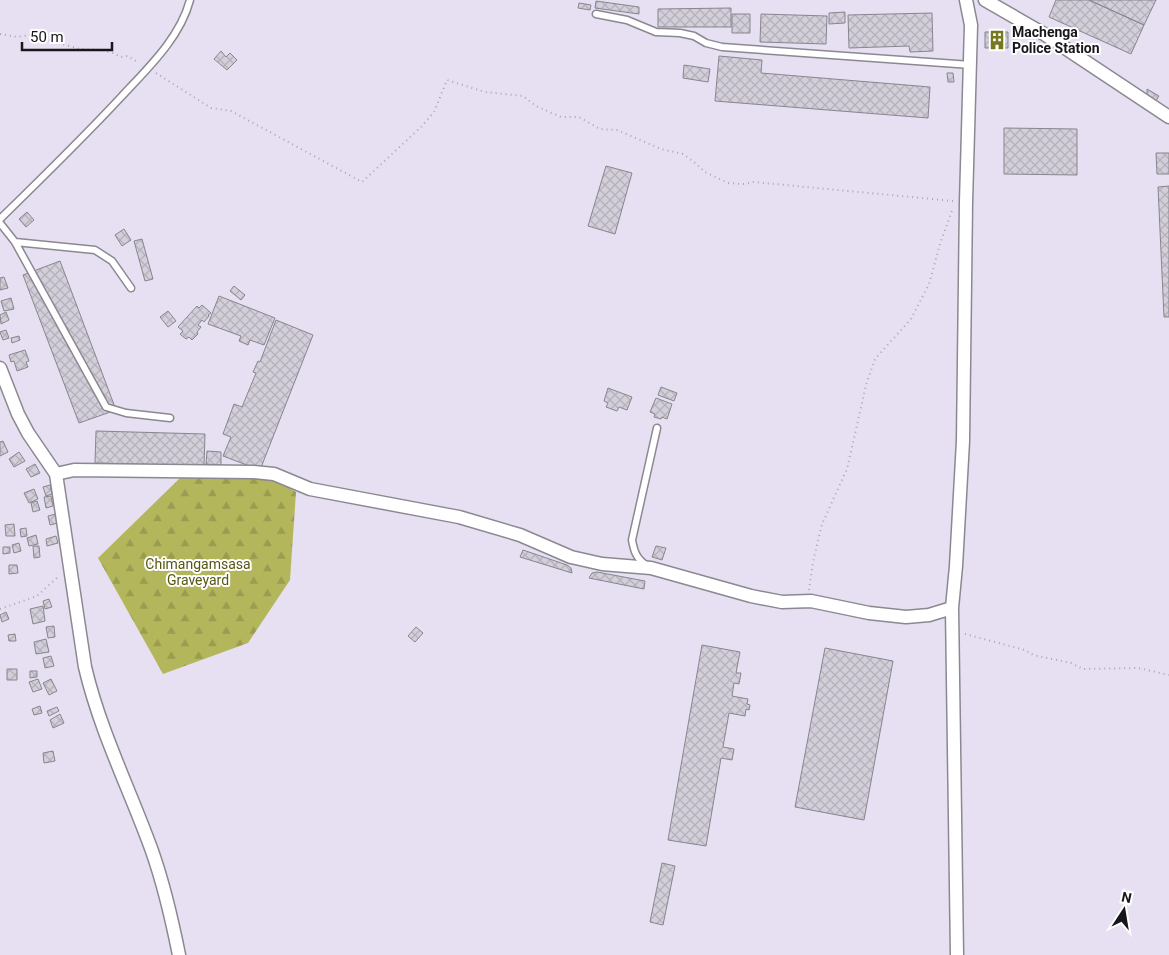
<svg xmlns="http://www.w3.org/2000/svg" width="1169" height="955" font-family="Roboto,sans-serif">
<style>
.built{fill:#e6e0f2}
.forest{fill:url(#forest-firs)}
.building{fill:url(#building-cross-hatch);stroke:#89858f}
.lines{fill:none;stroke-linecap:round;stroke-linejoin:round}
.lane-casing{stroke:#8b8891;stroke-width:9}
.street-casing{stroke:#8b8891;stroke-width:15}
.path{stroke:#aaa7b0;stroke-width:2;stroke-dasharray:1 4;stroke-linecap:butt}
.lane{stroke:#fff;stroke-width:6}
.street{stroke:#fff;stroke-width:12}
.labels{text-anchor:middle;stroke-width:4;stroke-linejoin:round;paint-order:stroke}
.poi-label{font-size:14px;font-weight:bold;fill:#17161a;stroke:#fff;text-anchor:start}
.park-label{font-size:14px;fill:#565713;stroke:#fff}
</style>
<defs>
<pattern id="forest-firs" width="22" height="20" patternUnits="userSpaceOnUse" patternTransform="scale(1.25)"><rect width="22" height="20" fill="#b4b65c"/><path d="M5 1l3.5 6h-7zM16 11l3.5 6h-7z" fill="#9a9c4f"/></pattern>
<pattern id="building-cross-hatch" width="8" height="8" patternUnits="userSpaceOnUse" patternTransform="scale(1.25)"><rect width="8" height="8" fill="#d3cfda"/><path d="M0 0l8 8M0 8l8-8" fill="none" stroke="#b4b1ba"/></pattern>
</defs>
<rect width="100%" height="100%" fill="#efebf6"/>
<path class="built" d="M0,0H1169V955H0Z"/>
<path class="forest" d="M180,478L274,479L296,492L290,580L248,643L163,674L98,558Z"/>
<path class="building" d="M1056,0H1089L1144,25L1131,54L1049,17Z
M1089,0H1156L1144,25Z
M596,1L639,7V14L595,8Z
M579,3L591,5L590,10L578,8Z
M731,8V27H658V9Z
M845,12V23L829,24V13Z
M932,13L933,51L910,52L909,46L849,48L848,15Z
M732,14H750V33H732Z
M761,14L827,16L826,44L760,42Z
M985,32H1008V48H985Z
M221,51L226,57L230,53L237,60L227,70L214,59Z
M719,56L762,60L761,73L930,87L928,118L715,101Z
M684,65L710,69L708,82L683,78Z
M947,73H953L954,82H948Z
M1147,89L1159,96L1155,102L1147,96Z
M1004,128L1077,129V175L1004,174Z
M1156,153H1169V174H1157Z
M606,166L632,173L615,234L588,226Z
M1169,186V317H1164L1158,187Z
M27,212L34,220L26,227L19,219Z
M124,229L131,240L122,246L115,235Z
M142,239L153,279L145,281L134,241Z
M60,261L116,410L79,423L23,275Z
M4,277L8,288L0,290V278Z
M234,286L245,295L241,300L230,291Z
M219,296L275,318L264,345L250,340L248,345L239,341L241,336L208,324Z
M11,298L14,309L4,311L1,301Z
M202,305L211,313L208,315L209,316L204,322L202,320L198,325L201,327L197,332L198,334L192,340L189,337L186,339L180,334L183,331L178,327L197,306L199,308Z
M168,311L176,321L168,327L160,317Z
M6,312L9,320L1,324L0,315Z
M276,320L313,335L260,470L223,456L231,437L223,434L234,404L242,407L256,373L253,372L258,361L260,362Z
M6,330L9,338L3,340L0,332Z
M19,336L20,340L12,343L11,338Z
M25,350L29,361L26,362L28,367L17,371L14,361L11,362L9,355Z
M661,387L677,393L674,401L658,395Z
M608,388L632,397L627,410L619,407L617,411L606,407L608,403L604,401Z
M656,398L672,404L667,419L662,417L661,419L654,417L655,414L650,412Z
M96,431L205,434L204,466L95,463Z
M3,441L8,452L0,456V442Z
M207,451L221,452V465L206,464Z
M19,452L25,461L14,467L9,459Z
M35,464L40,473L31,477L26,469Z
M50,485L52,494L46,496L43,487Z
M34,489L38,499L29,503L24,493Z
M51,496L53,506L46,508L44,497Z
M37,501L40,510L33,512L31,503Z
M56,514L58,523L50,525L48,516Z
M14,524L15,536H6L5,525Z
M26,528L27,536L21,537L20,529Z
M36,535L38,544L29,546L27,538Z
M56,536L58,543L47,546L46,539Z
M19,543L21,551L14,553L12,545Z
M33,546H39L40,557L34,558Z
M656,546L666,548L662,560L652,557Z
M3,547H10V553L3,554Z
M523,550L567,565L571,568L572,573L520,557Z
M9,565H17L18,573L9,574Z
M597,572L645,581L644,589L589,578L592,573Z
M49,599L52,607L45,609L43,601Z
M43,606L45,621L33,624L30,609Z
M6,612L9,619L2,622L0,615Z
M54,626L55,637L48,638L46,627Z
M416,627L423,633L415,642L408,636Z
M15,634L16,641H9L8,635Z
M46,639L49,652L36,654L34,642Z
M702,645L740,652L736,673H741L739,684L734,683L732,696L748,699L747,704L750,705L749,710L746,709L745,716L729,713L723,747L734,749L732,760L721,758L706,846L668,840Z
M825,648L893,661L864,820L795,807Z
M51,656L54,666L45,668L43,658Z
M7,669H17V680H7Z
M30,671H37V677L30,678Z
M38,679L42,689L33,692L29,682Z
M51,679L57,691L49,695L43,683Z
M40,706L42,713L34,715L32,709Z
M57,707L59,711L49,716L47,711Z
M60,714L64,723L53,728L50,720Z
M53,751L55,761L44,763L43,753Z
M662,863L675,866L663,925L650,922Z"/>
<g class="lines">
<defs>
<path id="lane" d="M596,14L627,20L656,32L680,33L694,36L706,43L722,47L971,65
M0,219C41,179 83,138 122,96C148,68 180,38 190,0
M0,223L15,242L106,407L126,413L170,418
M15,242L95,250L112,261L131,288
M646,565C636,558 634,551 632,540L657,428"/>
<path id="street" d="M985,0L1044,34L1169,117
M0,368L18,414L28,433L56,474L85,667C100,731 130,790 152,851C164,885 172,920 179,955
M56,474L74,470L253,472L274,474L310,489L459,517L520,535L571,557L602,564L651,568L751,596L782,602L811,601L869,613L906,617L929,615L952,608
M957,955L952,608L956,566L963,441L966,202L971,25L966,0"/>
</defs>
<use href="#lane" class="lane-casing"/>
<use href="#street" class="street-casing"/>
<path class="path" d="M0,34L17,37L30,35L80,49L101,50L113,53L121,57L128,56L139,63
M156,73L211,108L231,111L362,182L421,127L434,112L447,80L485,92L523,96L536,106L561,117H579L600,129L617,130L661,149L683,154L694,162L705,172L728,183L744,184L754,182L953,201
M809,590L813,562L822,524L847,469L866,385L875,359L911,319L929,284L940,244L953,208
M0,609L37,596L59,576
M965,634L1025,650L1033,655L1071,663L1083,669L1138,668L1169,675"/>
<use href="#lane" class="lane"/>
<use href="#street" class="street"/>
</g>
<defs>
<symbol id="building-bare" viewBox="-9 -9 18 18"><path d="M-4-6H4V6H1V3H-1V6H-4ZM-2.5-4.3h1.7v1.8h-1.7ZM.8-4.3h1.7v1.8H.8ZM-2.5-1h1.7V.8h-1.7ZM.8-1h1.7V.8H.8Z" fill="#76771e" stroke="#fff" stroke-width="2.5" paint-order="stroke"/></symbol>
</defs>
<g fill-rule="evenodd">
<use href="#building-bare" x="983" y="26" width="28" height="28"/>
</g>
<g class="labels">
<g class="poi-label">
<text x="1012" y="37">Machenga<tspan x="1012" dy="16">Police Station</tspan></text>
</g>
<g class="park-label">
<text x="198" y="569">Chimangamsasa<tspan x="198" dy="16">Graveyard</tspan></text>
</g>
</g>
<g transform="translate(1124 910) rotate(12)" stroke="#ffffff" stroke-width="4" paint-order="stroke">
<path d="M0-4L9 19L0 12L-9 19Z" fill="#17161a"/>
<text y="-8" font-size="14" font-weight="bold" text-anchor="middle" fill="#17161a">N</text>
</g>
<path d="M22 42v8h90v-8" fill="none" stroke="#17161a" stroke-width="2.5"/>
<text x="30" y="42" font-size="15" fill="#17161a" stroke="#ffffff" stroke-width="4" paint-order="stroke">50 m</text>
</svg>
